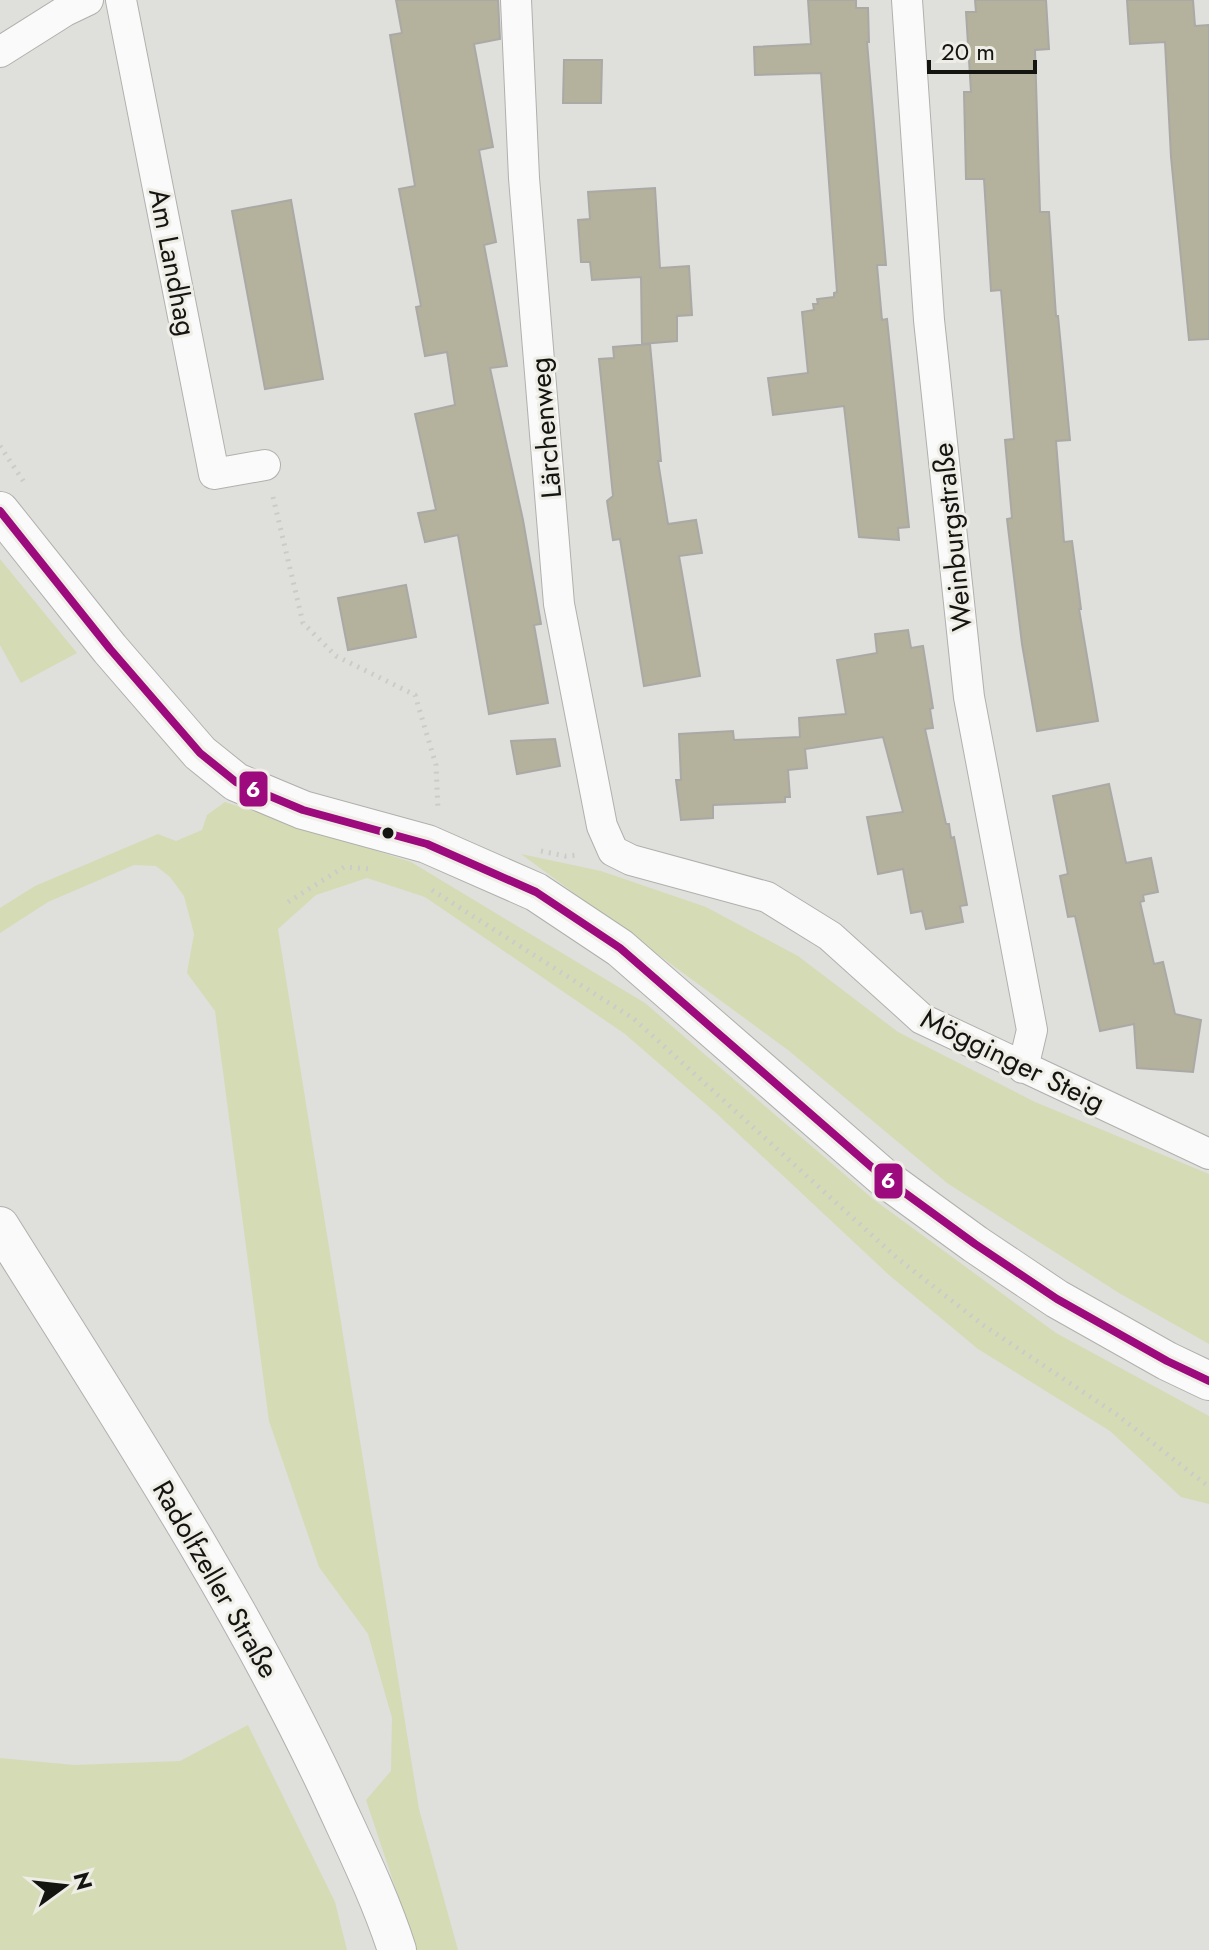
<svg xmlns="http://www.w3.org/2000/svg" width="1209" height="1950" font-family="Jost,sans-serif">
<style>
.green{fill:#d5dcb5}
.building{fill:#b4b19d;stroke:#aaa9a6;stroke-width:2}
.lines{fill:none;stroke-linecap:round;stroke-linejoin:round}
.minor-casing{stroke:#b0b0ad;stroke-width:32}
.tertiary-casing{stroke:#b0b0ad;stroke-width:40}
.path{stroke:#cbcbca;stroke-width:5;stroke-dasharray:2 6;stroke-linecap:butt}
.minor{stroke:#fafafa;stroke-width:30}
.tertiary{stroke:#fafafa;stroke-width:38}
.bus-1-casing{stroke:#eeede6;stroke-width:14}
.bus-1{stroke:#9c0a7d;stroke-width:8}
.bus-dot{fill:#141411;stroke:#eeede6;stroke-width:3}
.labels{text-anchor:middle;stroke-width:6;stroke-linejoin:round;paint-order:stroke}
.street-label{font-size:28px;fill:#141411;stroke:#eeede6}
.line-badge{stroke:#eeede6;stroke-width:3}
.badge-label{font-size:22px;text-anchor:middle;font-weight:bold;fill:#fff}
</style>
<rect width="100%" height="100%" fill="#dfdfdb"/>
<path class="green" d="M0,559L77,653L21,683L0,645Z
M225,802L411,862L645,1003L873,1199L1056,1333L1209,1416V1504L1181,1497L1110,1431L978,1349L889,1275L716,1113L625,1034L425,897L367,878L316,895L278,929L419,1809L458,1950H416L366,1800L391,1771L392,1718L368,1634L319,1567L269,1421L215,1011L187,973L194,934L184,896L170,877L156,866L134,865L48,902L0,933V908L35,886L158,834L176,841L202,830L207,815Z
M521,854L601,871L706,907L798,956L898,1032L1035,1102L1209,1174V1344L1119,1293L947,1183L788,1050Z
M248,1725L335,1902L347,1950H0V1758L74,1765L180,1761Z"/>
<path class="building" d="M396,0H498L500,39L474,44L493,147L479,150L496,242L484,245L507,366L490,368L523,520L541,624L534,625L548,703L489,714L458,535L425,542L418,513L436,510L415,414L455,405L447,352L425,356L416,307L421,306L399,189L415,186L390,35L402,33Z
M808,0H856V8H868L869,42H867L886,265H877L882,320L887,319L909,527L898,528L899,540L859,537L844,406L773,415L768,378L808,373L802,312L814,310L813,304H818L817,299L834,297V293L837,292L821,73L755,75L754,47L811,44Z
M975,0H1046L1049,49L1035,50L1040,212H1049L1056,316H1058L1070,440L1056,441L1064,542L1072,541L1081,609H1079L1098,721L1037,731L1022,644L1007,519L1012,518L1005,440L1014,439L1001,290L991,291L984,179H966L964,92H971L966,12H976Z
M1127,0H1193L1195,26L1209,25V339L1189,340L1171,157L1165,42L1130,44Z
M564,60H602L601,103H563Z
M655,188L660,268L689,266L692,315L677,316V341L642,344L641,277L592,280L590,262H581L578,220L590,219L588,192Z
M291,200L323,379L265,389L232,211Z
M650,344L661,461H658L668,524L696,520L702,553L679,556L700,676L644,686L620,539L613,540L607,501L613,496L599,359L614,358L613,347Z
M406,585L416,637L348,650L338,598Z
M908,630L911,648L923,646L933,708L930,709L933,728L925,729L946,824H949L951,838L954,837L967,905L960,906L963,922L926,929L922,911L911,913L903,869L878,874L867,817L903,812L883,737L805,749L807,768L788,770L790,797H785V802L713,805V818L681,820L676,780H681L679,734L733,731L734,740L800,737L799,718L846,714L837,660L877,653L875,634Z
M555,739L560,766L517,774L511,741Z
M1109,784L1126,863L1151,858L1158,892L1143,895L1144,901L1140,902L1154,964L1163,962L1175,1014L1201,1020L1193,1072L1137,1068L1134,1024L1100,1031L1075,916L1068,917L1060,876L1068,874L1053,796Z"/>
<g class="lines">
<defs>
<path id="minor" d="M121,0L214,474L265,465
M516,0L524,178L559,604L602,826L613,851L631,860L767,897L830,936L922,1019L1209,1154
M907,0L929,320L969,697L1032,1030L1023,1068
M0,52L65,11L88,0"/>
<path id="tertiary" d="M0,511L110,649L200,753L236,782L303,810L427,844L536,892L620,948L883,1177L975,1244L1057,1299L1167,1361L1209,1381
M0,1226C115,1410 235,1591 328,1788C352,1841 379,1894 397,1950"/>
</defs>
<use href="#minor" class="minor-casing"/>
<use href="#tertiary" class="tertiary-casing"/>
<path class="path" d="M0,446L24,482
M273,497L303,623L336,656L415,695L436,765L438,809
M541,851L565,856L578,855
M432,890L634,1019L897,1258L983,1325L1116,1414L1209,1487
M288,902L344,867L370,869"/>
<use href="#minor" class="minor"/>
<use href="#tertiary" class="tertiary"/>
<defs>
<path id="bus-1" d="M0,511L110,649L200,753L236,782L303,810L427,844L536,892L620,948L883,1177L975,1244L1057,1299L1167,1361L1209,1381"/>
</defs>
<use href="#bus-1" class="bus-1-casing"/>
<use href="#bus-1" class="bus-1"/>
</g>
<circle class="bus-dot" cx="388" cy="833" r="7"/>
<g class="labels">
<g class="street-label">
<text transform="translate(173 262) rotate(79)" y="10">Am Landhag</text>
<text transform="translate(545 428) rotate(-95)" y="10">Lärchenweg</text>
<text transform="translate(952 537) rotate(-96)" y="10">Weinburgstraße</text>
<text transform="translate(1013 1060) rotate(26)" y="10">Mögginger Steig</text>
<text transform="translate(216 1579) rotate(60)" y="10">Radolfzeller Straße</text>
</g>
</g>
<g class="line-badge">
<rect x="238" y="770" width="31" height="38" rx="8" fill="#9c0a7d"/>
<rect x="873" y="1162" width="31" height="38" rx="8" fill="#9c0a7d"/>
</g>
<g class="badge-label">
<text x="253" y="797">6</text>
<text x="888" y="1188">6</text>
</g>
<g transform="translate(64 1886) rotate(75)" stroke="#eeede6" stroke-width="6" paint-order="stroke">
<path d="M0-6L14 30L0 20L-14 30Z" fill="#141411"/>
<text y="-12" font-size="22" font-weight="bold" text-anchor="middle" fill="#141411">N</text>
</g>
<path d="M929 60v12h106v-12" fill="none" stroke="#141411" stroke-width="4"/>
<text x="941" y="60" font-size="24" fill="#141411" stroke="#eeede6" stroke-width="6" paint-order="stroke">20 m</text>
</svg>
